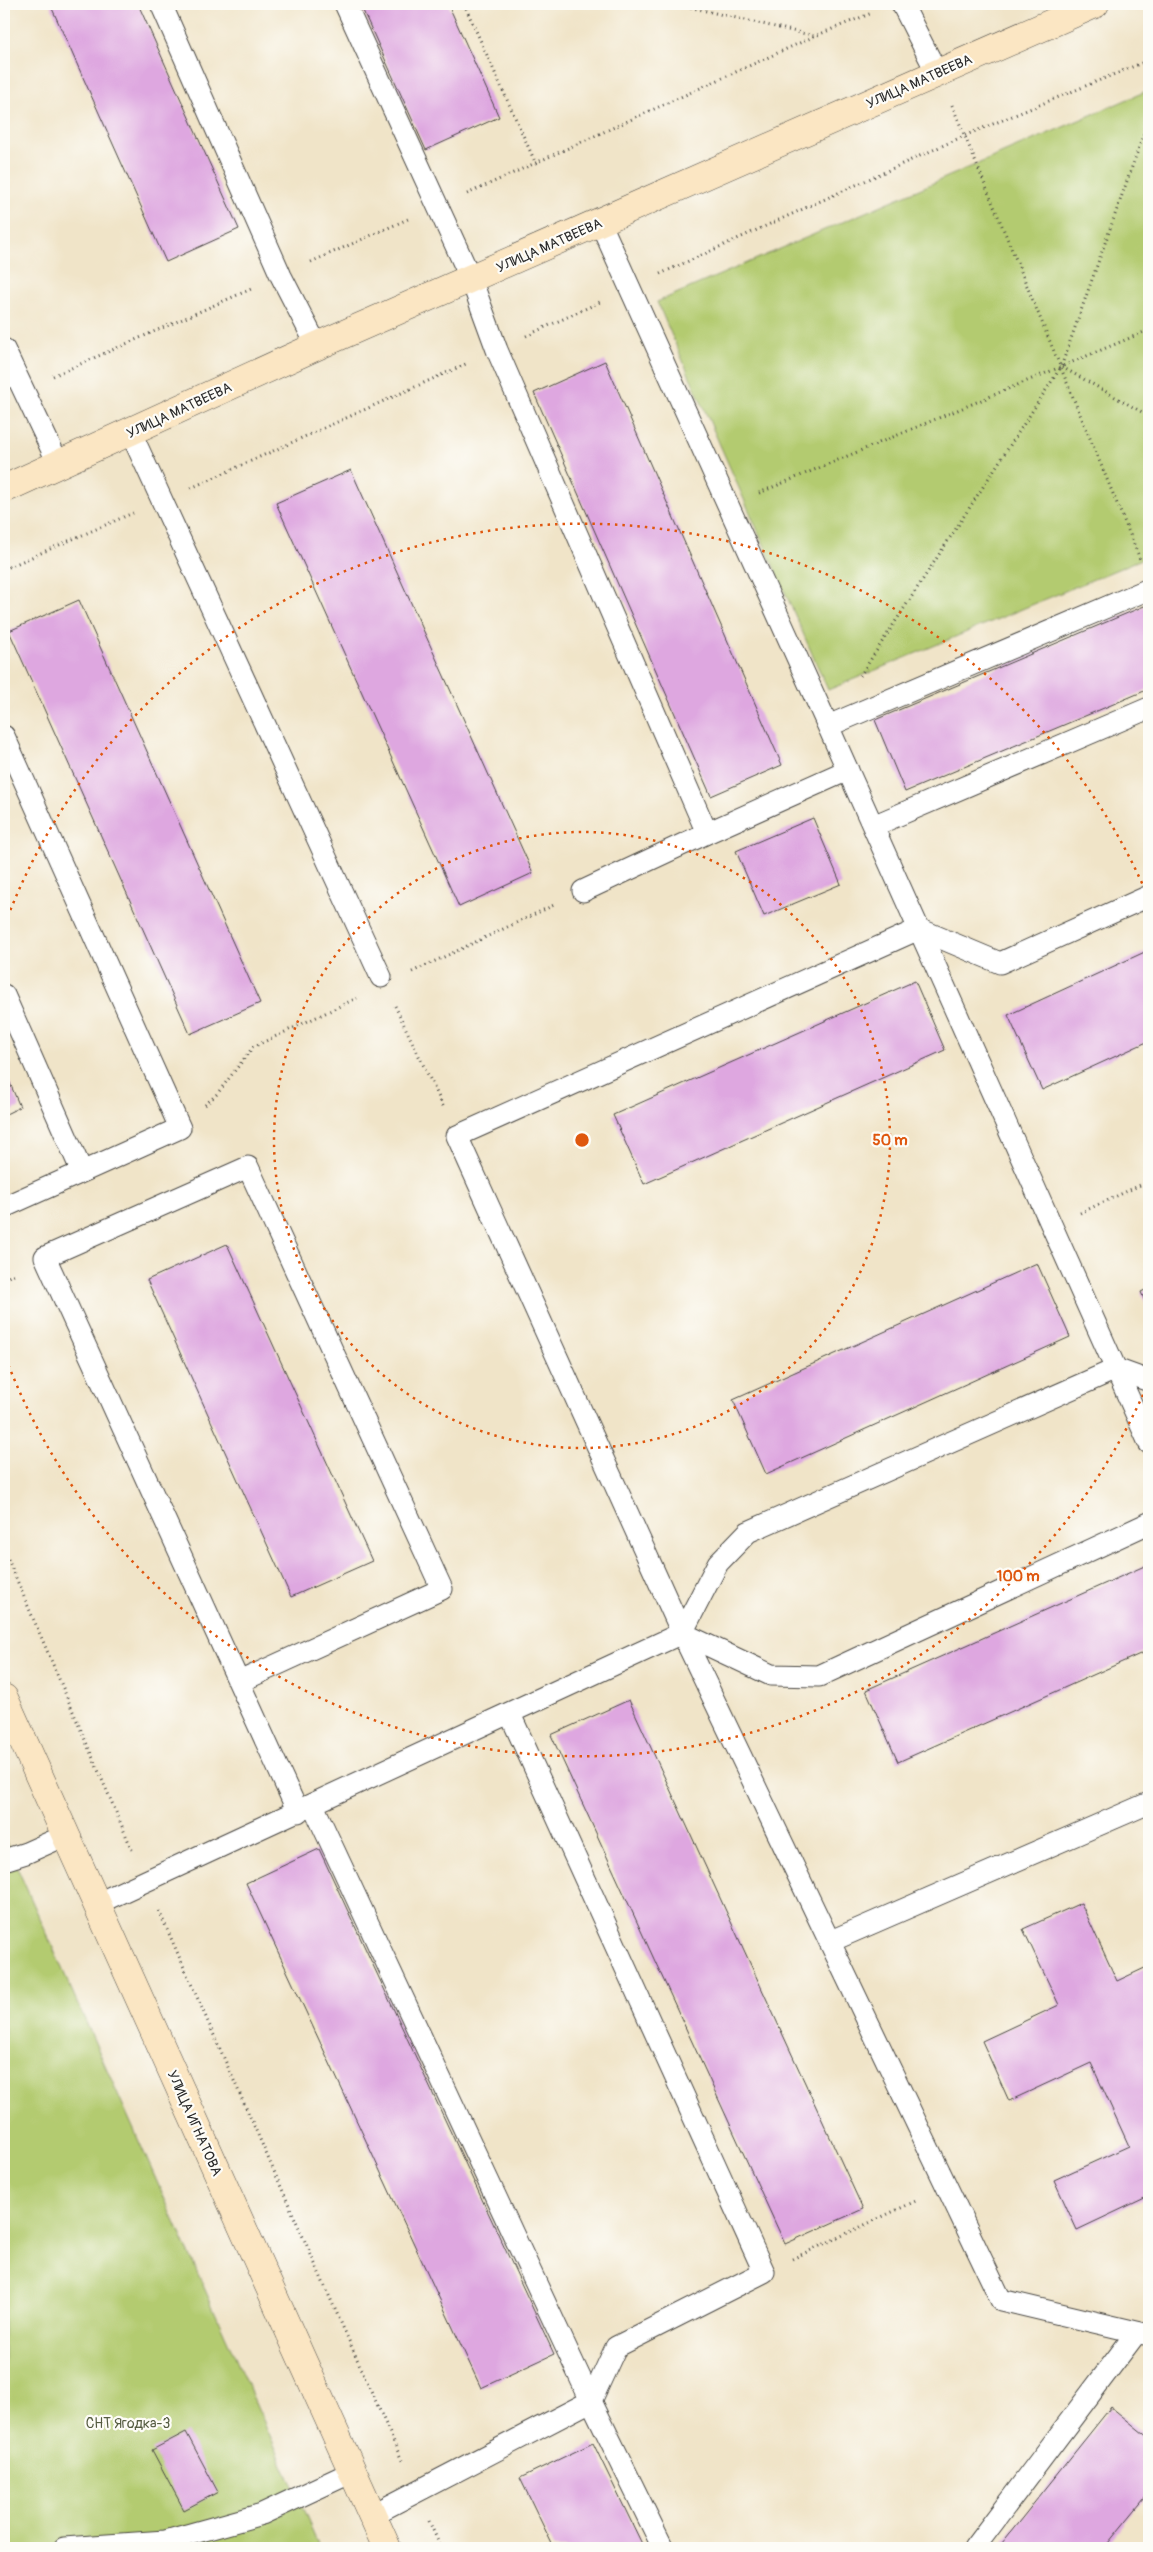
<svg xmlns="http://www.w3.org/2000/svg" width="1153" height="2552" font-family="Pangolin,sans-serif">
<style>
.green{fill:#b3cb70;stroke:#6f7b4e}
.building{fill:#dea7e0}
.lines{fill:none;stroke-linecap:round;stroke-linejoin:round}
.lane-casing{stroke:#494743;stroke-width:23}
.secondary-casing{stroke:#494743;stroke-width:29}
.path{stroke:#494743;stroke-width:3;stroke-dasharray:1 4;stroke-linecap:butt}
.lane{stroke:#fff;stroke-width:21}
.secondary{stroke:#fbe6c3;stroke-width:28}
.ring{fill:none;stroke:#df570e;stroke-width:2.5;stroke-dasharray:2.5 5}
.labels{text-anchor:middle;stroke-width:4.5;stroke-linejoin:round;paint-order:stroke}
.street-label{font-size:14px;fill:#2b2b2b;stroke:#fdfcf7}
.park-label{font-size:14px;fill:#545b40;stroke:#fdfcf7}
.centre{fill:#df570e;stroke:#fdfcf7;stroke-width:2.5}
.ring-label{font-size:15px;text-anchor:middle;font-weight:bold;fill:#df570e;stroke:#fdfcf7;stroke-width:4.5;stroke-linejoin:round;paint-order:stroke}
</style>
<rect width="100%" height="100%" fill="#fdfcf7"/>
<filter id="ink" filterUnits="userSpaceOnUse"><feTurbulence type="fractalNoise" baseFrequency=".02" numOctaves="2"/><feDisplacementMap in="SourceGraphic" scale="10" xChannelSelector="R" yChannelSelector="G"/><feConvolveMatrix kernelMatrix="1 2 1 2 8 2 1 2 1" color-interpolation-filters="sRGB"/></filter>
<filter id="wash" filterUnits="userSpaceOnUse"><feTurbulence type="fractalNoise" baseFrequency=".0096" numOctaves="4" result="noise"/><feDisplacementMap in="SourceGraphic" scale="20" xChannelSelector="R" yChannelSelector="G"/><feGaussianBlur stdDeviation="1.12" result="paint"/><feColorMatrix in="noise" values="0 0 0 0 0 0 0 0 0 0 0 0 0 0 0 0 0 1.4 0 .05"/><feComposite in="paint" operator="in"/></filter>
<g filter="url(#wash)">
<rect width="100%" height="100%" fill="#f0e4c8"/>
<path class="green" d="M1149,90V556L828,690L657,302Z
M4,1838L320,2548H4Z"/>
<g id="blocks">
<path class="building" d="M50,4H138L239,229L166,262Z
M360,4H448L499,117L426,150Z
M605,361L782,765L711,796L534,393Z
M351,470L533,873L459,907L276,503Z
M79,600L260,1003L190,1034L9,631Z
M1149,604V689L905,792L875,720Z
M813,818L841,884L764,916L736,851Z
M1149,950V1041L1042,1090L1008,1015Z
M915,981L945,1050L644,1184L613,1115Z
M4,1069L20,1107L4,1115Z
M227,1244L372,1561L291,1597L147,1280Z
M1037,1263L1070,1337L766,1474L733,1400Z
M1149,1288V1311L1141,1292Z
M1149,1564V1650L898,1762L866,1690Z
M629,1700L863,2209L785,2244L551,1735Z
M319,1849L554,2354L481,2388L246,1883Z
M1081,1903L1117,1981L1149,1966V2196L1077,2230L1054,2180L1129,2146L1091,2063L1009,2101L982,2041L1059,2005L1023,1929Z
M1111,2407L1149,2438V2493L1104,2548H998Z
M186,2432L218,2492L184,2510L152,2450Z
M593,2443L644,2548H554L520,2478Z"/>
</g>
</g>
<g filter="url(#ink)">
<use href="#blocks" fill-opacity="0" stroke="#494743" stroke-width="1"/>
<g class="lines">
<defs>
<path id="lane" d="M161,4L281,276L317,346
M345,4L471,279L497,350L707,833L848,770
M902,4L937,73
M600,222L828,726L1149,589
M4,349L59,465
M131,433L381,977
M828,726L1149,1443
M4,736L180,1128L4,1207
M873,826L1149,708
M583,891L707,833
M1149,896L1000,963L919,929L457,1136L682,1633L771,1675L819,1676L1149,1523
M4,995L82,1172
M682,1633L718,1563L748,1532L1116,1369L1149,1381
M239,1682L442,1589L248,1167L45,1257L298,1812
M510,1714L764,2272L616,2347L591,2401
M313,1805L591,2401
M4,1860L26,1853L64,1836
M96,1904L682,1633L1001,2300L1149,2335
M831,1941L1149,1803
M372,2515L591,2401L663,2548
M64,2548L165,2541L262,2514L352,2472
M974,2548L1137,2332"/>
<path id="secondary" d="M4,489L317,346L1095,4
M4,1698L387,2548"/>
</defs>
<use href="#lane" class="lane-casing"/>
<use href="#secondary" class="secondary-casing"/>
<path class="path" d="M464,4L536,164
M676,4L814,36
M952,105L1140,559
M467,194L815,36L872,13
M311,262L408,219
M660,274L966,135L1149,60
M526,336L600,302
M1062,367L1149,416
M53,376L251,289
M191,488L468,363
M759,493L1149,330
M4,569L133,513
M860,676L1061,367L1149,119
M412,972L554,905
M395,1006L444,1108
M205,1105L217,1094L253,1047L357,998
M1080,1213L1149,1181
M4,1279L16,1273
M4,1550L133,1852
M159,1911L403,2463
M792,2259L918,2200
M429,2521L441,2548"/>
<use href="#lane" class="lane"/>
<use href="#secondary" class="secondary"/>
</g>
</g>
<g class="ring">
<circle cx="582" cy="1140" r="308"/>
<path d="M1149 1381A616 616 0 0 1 5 1356M5 924A616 616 0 0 1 1149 899"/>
</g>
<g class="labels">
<g class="street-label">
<text transform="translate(919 81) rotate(-24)" y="5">УЛИЦА МАТВЕЕВА</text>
<text transform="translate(549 245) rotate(-24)" y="5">УЛИЦА МАТВЕЕВА</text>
<text transform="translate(179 410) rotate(-25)" y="5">УЛИЦА МАТВЕЕВА</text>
<text transform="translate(195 2123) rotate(66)" y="5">УЛИЦА ИГНАТОВА</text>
</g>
<g class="park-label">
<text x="128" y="2428">СНТ Ягодка-3</text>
</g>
</g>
<circle cx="582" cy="1140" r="8" class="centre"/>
<g class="ring-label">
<text x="890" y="1145">50 m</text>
<text x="1018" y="1581">100 m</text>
</g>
<rect width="1153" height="2552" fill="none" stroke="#fdfcf7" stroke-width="20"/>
</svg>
